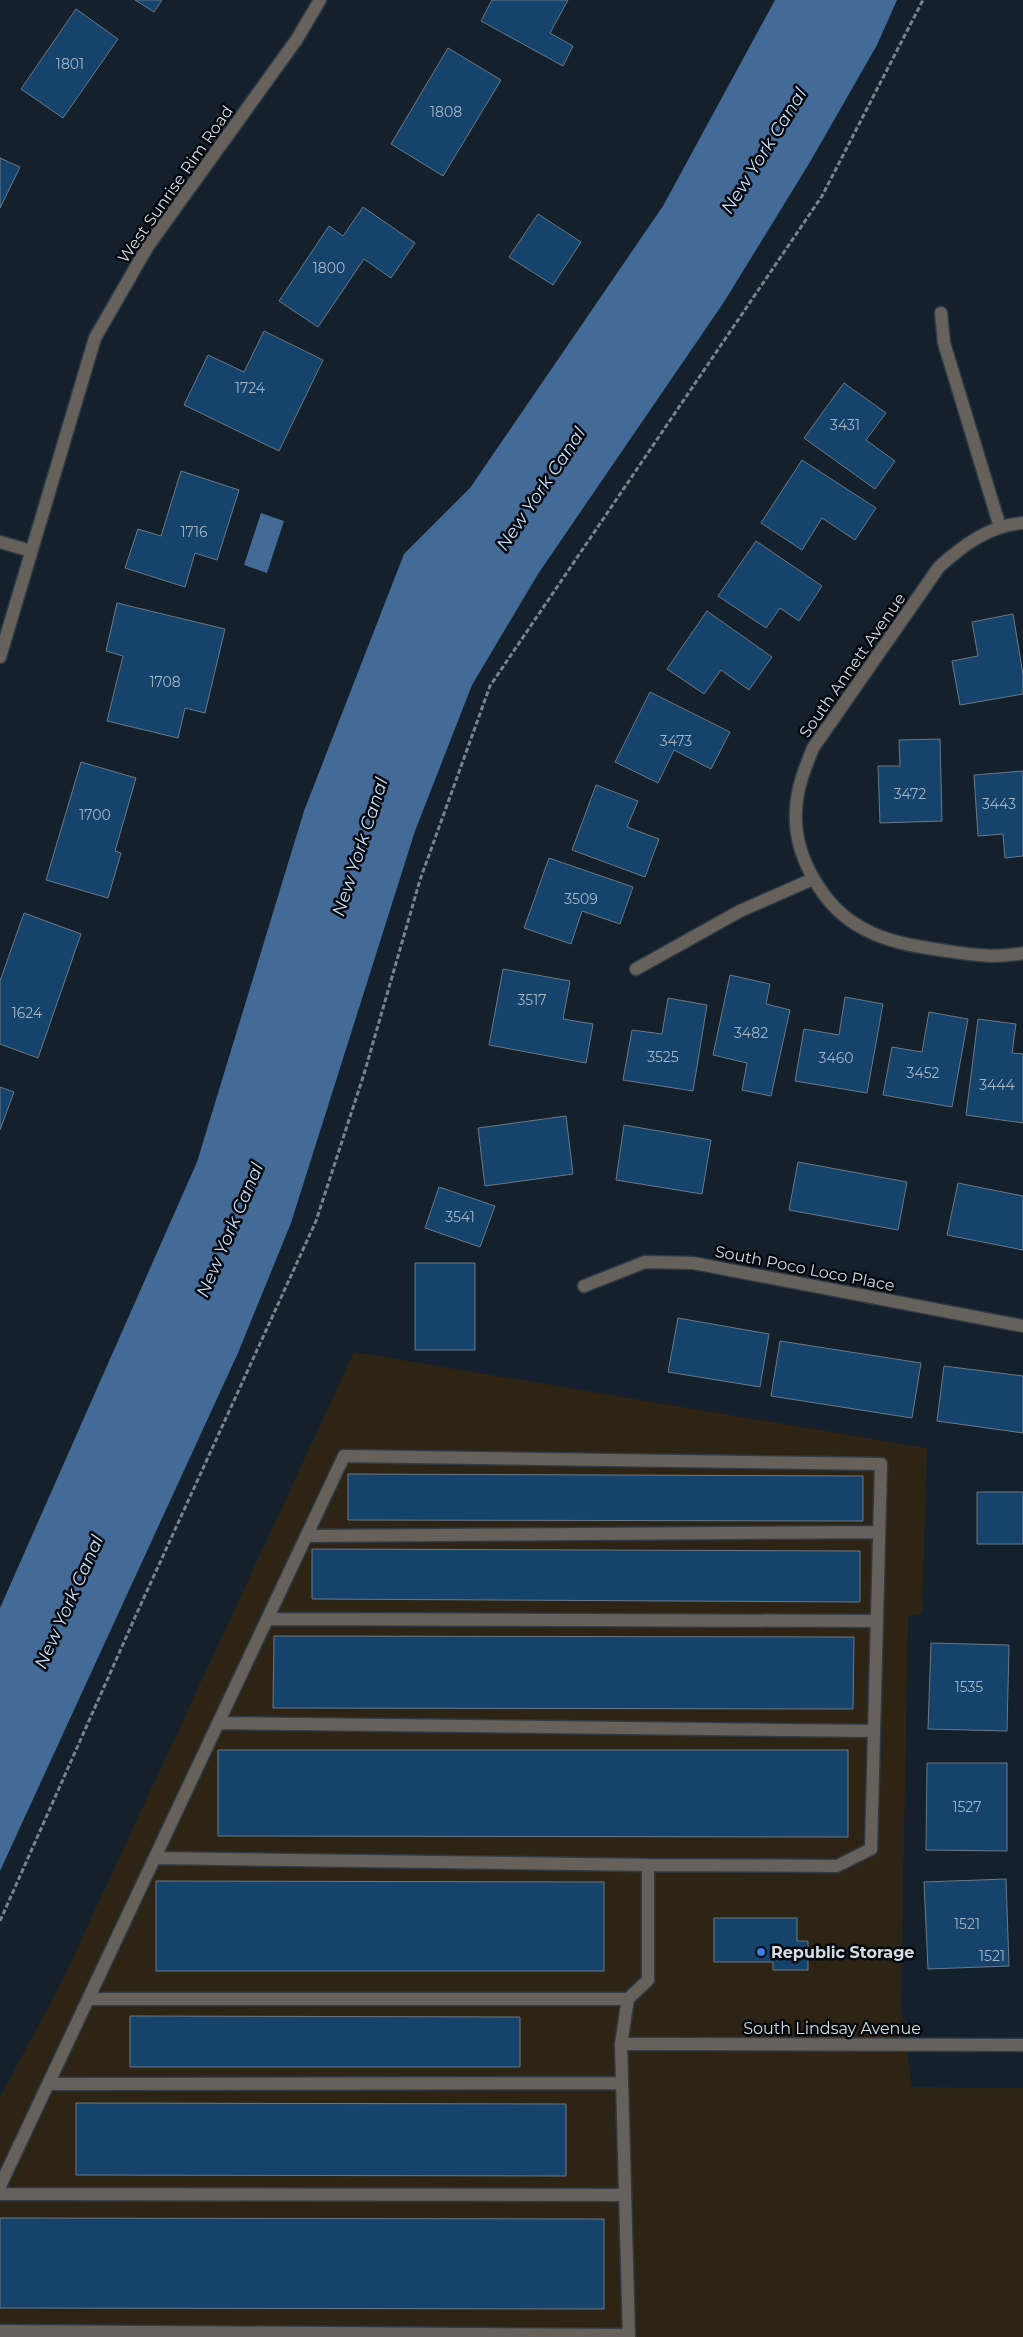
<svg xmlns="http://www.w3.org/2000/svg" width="1023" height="2337" font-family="Montserrat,sans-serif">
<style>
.industrial{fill:#2e2415}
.water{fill:#446a98}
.building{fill:#15436b;stroke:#6b7987}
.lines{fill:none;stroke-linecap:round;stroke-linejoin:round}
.lane-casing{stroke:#2f3a45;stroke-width:15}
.street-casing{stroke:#2f3a45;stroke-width:15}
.path{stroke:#79838c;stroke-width:3;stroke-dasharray:5 2.5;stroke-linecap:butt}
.lane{stroke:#66625b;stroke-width:12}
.street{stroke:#66625b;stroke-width:12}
.shop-dot{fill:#3f7fe0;stroke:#05090e;stroke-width:2}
.labels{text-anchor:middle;stroke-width:5;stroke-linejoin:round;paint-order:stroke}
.number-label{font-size:14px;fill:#a4b6c6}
.street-label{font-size:16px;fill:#d4dce4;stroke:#05090e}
.poi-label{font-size:16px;font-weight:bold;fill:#d4dce4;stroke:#05090e;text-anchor:start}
.water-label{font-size:18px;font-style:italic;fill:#c6ddf9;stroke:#05090e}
</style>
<rect width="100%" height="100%" fill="#14202b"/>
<path class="industrial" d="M354,1352L927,1448L922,1614L908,1616L901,2007L912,2087L1023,2088V2337H0V2097L61,1983Z"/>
<path class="water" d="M775,0H897L877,45L810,162L724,302L538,574L472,685L415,831L291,1223L238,1353L0,1871V1608L197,1162L304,811L404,554L470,488L663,206Z
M261,513L284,521L267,573L244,565Z"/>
<path class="building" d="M135,0H162L154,12Z
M492,0H568L550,33L573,46L563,66L481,21Z
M76,9L118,39L63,118L21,89Z
M448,48L501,80L443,176L391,144Z
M0,158L20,167L0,208Z
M363,207L415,243L391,278L364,259L318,327L279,301L329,226L343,236Z
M538,214L581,242L553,285L509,257Z
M264,331L323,360L279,451L184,405L208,355L244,372Z
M844,383L886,413L866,440L895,461L875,489L804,438Z
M802,460L876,508L855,540L822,518L802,550L761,523Z
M181,471L239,490L217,560L195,553L185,587L125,568L138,529L161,536Z
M756,541L822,586L799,621L780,608L766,628L718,596Z
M117,603L225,629L205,713L185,708L178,738L107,721L123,656L106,651Z
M707,611L772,657L749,690L721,670L704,694L667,669Z
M1013,614L1023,675V694L960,705L952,661L978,656L972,622Z
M650,692L730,732L711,769L674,750L658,783L615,762Z
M940,739L942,821L880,823L878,766H900L899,740Z
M81,762L136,778L115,851L121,853L108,898L46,880Z
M1023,771V856L1005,858L1003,834L978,836L974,775Z
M596,785L638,801L627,827L659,839L645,877L572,850Z
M549,858L633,887L620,924L582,911L571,944L524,928Z
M24,913L81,934L38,1058L0,1044V981Z
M503,969L570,981L563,1019L593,1024L586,1063L489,1045Z
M730,975L770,984L766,1004L790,1010L771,1096L742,1090L747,1063L713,1055Z
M845,997L883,1004L867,1093L795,1081L804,1029L839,1035Z
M668,998L707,1005L693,1091L623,1080L632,1030L662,1034Z
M929,1012L968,1019L952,1107L883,1095L892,1047L922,1052Z
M978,1019L1016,1024L1012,1053L1023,1054V1123L966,1115Z
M0,1087L14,1092L0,1130Z
M566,1116L573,1174L485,1186L478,1128Z
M624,1125L711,1140L702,1194L616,1180Z
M798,1162L907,1182L898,1230L789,1210Z
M958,1183L1023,1196V1250L947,1235Z
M439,1187L495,1206L480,1247L425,1228Z
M415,1263H475V1350H415Z
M678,1318L769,1334L760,1387L668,1372Z
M780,1341L921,1363L912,1418L771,1396Z
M944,1366L1023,1376V1433L937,1421Z
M348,1474L863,1476V1521L348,1520Z
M977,1492H1023V1544H977Z
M312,1549L860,1551V1602L312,1599Z
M274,1636L854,1637L853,1709L273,1708Z
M931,1643L1009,1645L1007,1731L928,1729Z
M218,1750H848V1837L218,1836Z
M927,1763H1007V1851L926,1850Z
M1006,1879L1009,1966L928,1969L924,1882Z
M156,1881L604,1882V1971H156Z
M714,1918H797V1941H808V1970H773V1962H714Z
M130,2016L520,2017V2067H130Z
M76,2103L566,2104V2176L76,2175Z
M0,2218L604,2219V2309L0,2308Z"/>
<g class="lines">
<defs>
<path id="lane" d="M636,969L740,911L813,879
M306,1536L879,1532
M267,1619L877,1621
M218,1723L874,1731
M155,1858L648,1865
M88,1999H628
M48,2084L622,2083
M0,2186L344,1456L881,1464L871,1849L837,1866L648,1865V1980L628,1999L621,2044
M0,2194L625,2195
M0,2331L628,2335
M629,2337L621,2044H641"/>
<path id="street" d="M941,313L944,343L1000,527
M1023,523C990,525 962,546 939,567L813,748C805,768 797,787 796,810C793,855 823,908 864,929C888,942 914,946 940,950C968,954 995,959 1023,953
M0,542L31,551
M0,657L95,338L148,246L297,39L320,0
M584,1286L645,1262L693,1263L1023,1326
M641,2044L1023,2045"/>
</defs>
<use href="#lane" class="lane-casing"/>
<use href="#street" class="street-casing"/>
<path class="path" d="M0,1921L136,1615L316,1221L364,1074L420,880L490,686L822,196L923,0"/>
<use href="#lane" class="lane"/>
<use href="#street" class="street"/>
</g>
<circle class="shop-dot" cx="761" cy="1952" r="5"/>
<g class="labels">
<g class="number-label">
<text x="70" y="69">1801</text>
<text x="446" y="117">1808</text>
<text x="329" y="273">1800</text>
<text x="250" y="393">1724</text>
<text x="845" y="430">3431</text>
<text x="194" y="537">1716</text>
<text x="165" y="687">1708</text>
<text x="676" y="746">3473</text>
<text x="910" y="799">3472</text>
<text x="999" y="809">3443</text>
<text x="95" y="820">1700</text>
<text x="581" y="904">3509</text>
<text x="532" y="1005">3517</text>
<text x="27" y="1018">1624</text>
<text x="751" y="1038">3482</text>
<text x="663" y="1062">3525</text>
<text x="836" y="1063">3460</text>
<text x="923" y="1078">3452</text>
<text x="997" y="1090">3444</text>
<text x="460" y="1222">3541</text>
<text x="969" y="1692">1535</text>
<text x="967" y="1812">1527</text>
<text x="967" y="1929">1521</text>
<text x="992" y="1961">1521</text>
</g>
<g class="street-label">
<text transform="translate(175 184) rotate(-55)" y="6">West Sunrise Rim Road</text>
<text transform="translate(852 665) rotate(-55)" y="6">South Annett Avenue</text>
<text transform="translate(805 1268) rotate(11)" y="6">South Poco Loco Place</text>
<text x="832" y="2034">South Lindsay Avenue</text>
</g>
<g class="poi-label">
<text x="771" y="1958">Republic Storage</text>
</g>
<g class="water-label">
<text transform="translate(764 151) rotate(-58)" y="6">New York Canal</text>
<text transform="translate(541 489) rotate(-56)" y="6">New York Canal</text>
<text transform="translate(360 847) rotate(-72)" y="6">New York Canal</text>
<text transform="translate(230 1230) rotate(-67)" y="6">New York Canal</text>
<text transform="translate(69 1602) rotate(-66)" y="6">New York Canal</text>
</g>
</g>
</svg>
